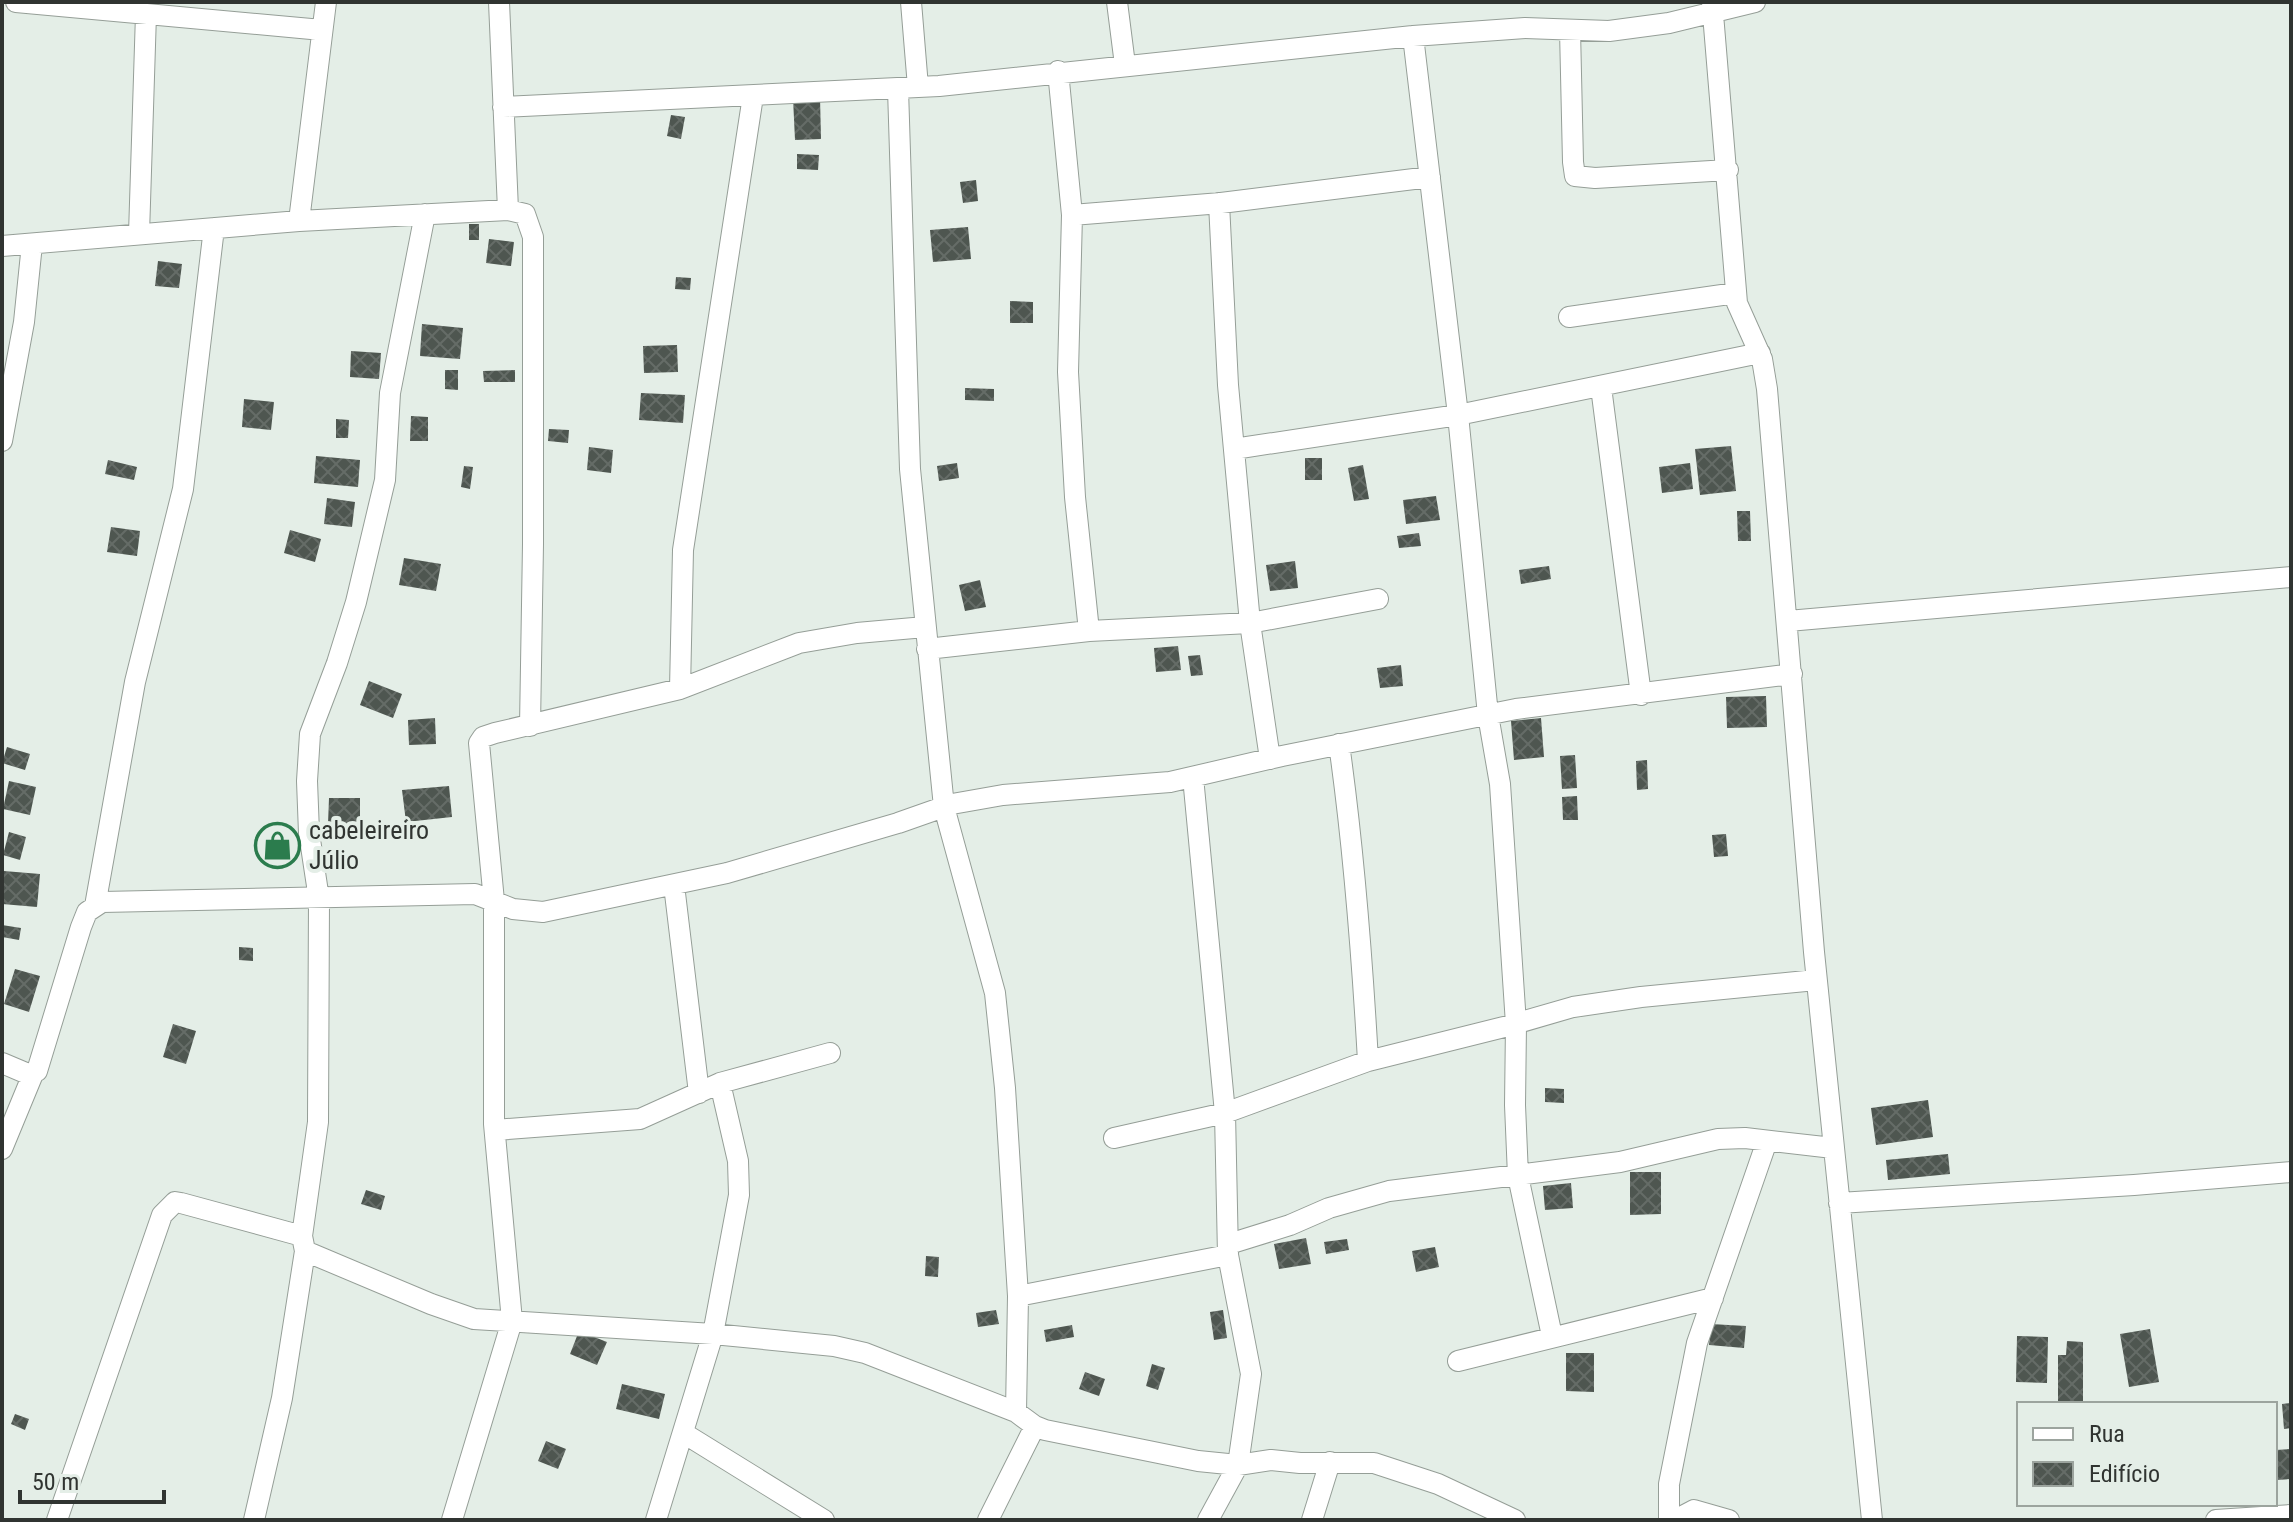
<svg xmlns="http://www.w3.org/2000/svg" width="2293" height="1522" font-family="'Roboto Condensed',sans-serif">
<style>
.building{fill:url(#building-cross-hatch)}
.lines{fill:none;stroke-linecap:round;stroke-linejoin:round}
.minor-casing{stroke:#959e97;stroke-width:22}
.minor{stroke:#fff;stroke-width:20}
.labels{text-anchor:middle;stroke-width:8;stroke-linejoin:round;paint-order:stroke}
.poi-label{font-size:26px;fill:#303431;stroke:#e4eee7;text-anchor:start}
</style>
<defs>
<pattern id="building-cross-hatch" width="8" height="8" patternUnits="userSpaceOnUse" patternTransform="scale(2)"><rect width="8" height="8" fill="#4e5650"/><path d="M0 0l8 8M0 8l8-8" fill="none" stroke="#656c67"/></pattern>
</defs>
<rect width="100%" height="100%" fill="#e4eee7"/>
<path class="building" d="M820,97L821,139L795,140L793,98Z
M671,115L685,117L681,139L667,136Z
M797,154L819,155L818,170L797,169Z
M976,180L978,201L963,203L960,182Z
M469,224H479V240H469Z
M968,227L971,259L933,262L930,230Z
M489,239L514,242L511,266L486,263Z
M158,261L182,264L179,288L155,286Z
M676,277L691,278L690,290L675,289Z
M1010,301L1033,302V323H1010Z
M422,324L463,328L460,359L420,356Z
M677,345L678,372L644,373L643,346Z
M351,351L381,353L379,379L350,377Z
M445,370H458V390L445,389Z
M515,370V382H484L483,371Z
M965,388L994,389V401L965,400Z
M641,393L685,395L683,423L639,420Z
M244,399L274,402L271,430L242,427Z
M411,416L428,417V441H410Z
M336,419L349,420L348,438H336Z
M549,429L569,430L568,443L548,441Z
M1731,446L1736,491L1700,495L1695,449Z
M589,447L613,450L611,473L587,470Z
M316,456L360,460L358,487L314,483Z
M1305,458H1322V480H1305Z
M108,460L137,467L134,480L105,474Z
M957,463L959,478L939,481L937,466Z
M1690,463L1693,489L1662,493L1659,467Z
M1363,465L1369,499L1354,501L1348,468Z
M464,466L473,467L470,489L461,487Z
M1436,496L1440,520L1406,524L1403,500Z
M327,498L355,502L352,527L324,524Z
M1737,511H1750L1751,541H1738Z
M111,527L140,531L137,556L107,552Z
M290,530L321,539L315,562L284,553Z
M1419,533L1421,546L1399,548L1397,536Z
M404,558L441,564L436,591L399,585Z
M1295,561L1298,588L1270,591L1266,565Z
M1549,566L1551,579L1521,584L1519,570Z
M980,580L986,607L965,611L959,585Z
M1178,646L1181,670L1156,672L1154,648Z
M1200,655L1203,675L1191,676L1188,656Z
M1401,665L1403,686L1380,688L1377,668Z
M369,681L402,694L393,718L360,705Z
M1766,696L1767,727L1727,728L1726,697Z
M435,718L436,744L409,745L408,720Z
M1541,718L1544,757L1514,760L1511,721Z
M7,747L30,754L25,770L2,763Z
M1575,755L1577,788L1562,789L1560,756Z
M1647,760L1648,789L1637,790L1636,761Z
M9,781L36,787L30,815L3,809Z
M449,786L452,817L406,822L402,790Z
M1577,796L1578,820H1563L1562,797Z
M329,798H360V824H328Z
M9,832L26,837L20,860L3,855Z
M1726,834L1728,856L1714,857L1712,835Z
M4,871L40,874L37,907L2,904Z
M2,925L21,928L19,940L2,937Z
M239,947L253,948V961L239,960Z
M15,969L40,976L29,1012L4,1004Z
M173,1024L196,1031L186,1064L163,1057Z
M1545,1088L1564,1089V1103L1545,1102Z
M1928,1100L1933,1137L1876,1145L1871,1108Z
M1948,1154L1950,1174L1888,1180L1886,1160Z
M1630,1172H1661V1214L1630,1215Z
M1571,1183L1573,1208L1545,1210L1543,1186Z
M366,1190L385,1196L381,1210L361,1204Z
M1306,1238L1311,1264L1279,1269L1274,1244Z
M1347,1239L1349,1250L1326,1254L1324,1242Z
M1435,1247L1439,1267L1416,1272L1412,1251Z
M926,1256L939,1257L938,1277L925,1276Z
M996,1310L999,1324L978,1327L976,1313Z
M1223,1310L1227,1338L1214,1340L1210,1312Z
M1711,1324L1746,1326L1744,1348L1709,1345Z
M1072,1325L1074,1337L1046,1342L1044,1330Z
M2150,1329L2159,1382L2129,1387L2120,1334Z
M579,1331L607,1342L597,1365L570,1354Z
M2017,1336L2048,1337L2047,1383L2016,1382Z
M2067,1341L2083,1342V1404L2058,1403V1355H2066Z
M1566,1353H1594V1392L1566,1391Z
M1152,1364L1165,1368L1158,1390L1146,1386Z
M1085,1372L1105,1379L1099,1396L1079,1389Z
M622,1384L665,1394L659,1419L616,1409Z
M2291,1403V1428L2284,1429L2282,1404Z
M15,1414L29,1419L25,1430L11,1424Z
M546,1441L566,1449L558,1469L538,1461Z
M2291,1449V1479L2277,1480L2275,1450Z"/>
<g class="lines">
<defs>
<path id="minor" d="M16,2L322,30
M499,2L508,210
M911,2L918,87
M1117,2L1125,65
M1712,2L1737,303L1762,359L1767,389L1814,952L1872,1520
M1570,30L1573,162L1575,176L1595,178L1728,170
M1413,36L1458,415L1488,715L1500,784L1516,1024L1515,1105L1518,1176L1552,1336
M1058,71L1072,215L1068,372L1075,497L1089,631
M898,89L910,469L944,807L995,993L1005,1088L1018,1296L1016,1412
M503,107L939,86L1413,36L1525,28L1609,31L1669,23L1755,2
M1219,203L1228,385L1250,623L1270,759
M425,214L390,393L385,480L356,602L337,663L310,734L307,781L309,833L319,899L318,1122L302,1236L305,1251L431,1304L474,1319L713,1334L834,1346L865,1353L1016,1412L1035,1426L1045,1430L1198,1461L1238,1465L1271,1460L1300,1463H1374L1438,1484L1515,1520
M1072,215L1221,203L1430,177
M299,221L326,2
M139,234L146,14
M2,246L299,221L508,210L525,214L533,237V544L530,726
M1569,317L1736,293
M1601,387L1641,695
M2,441L24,322L32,244
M1234,449L1458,415L1760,353
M1788,621L2291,577
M927,649L1089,631L1250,623L1378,599
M680,689L683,550L753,96
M1339,744C1354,850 1362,955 1368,1061
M1193,777L1225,1113L1228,1255L1251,1374L1238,1465L1208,1520
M674,885L699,1093
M95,906L135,682L183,489L214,228
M2,1063L28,1074L37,1071L81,927L87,912L102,902L475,894L513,909L543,912L727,873L898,823L952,804L1003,795L1170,782L1282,756L1516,709L1792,674
M495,1130L640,1119L720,1083L830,1053
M1114,1138L1225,1113L1368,1061L1504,1027L1573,1007L1641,997L1816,980
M2,1149L33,1074
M1839,1203L2134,1185L2291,1172
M1229,1244L1290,1225L1329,1208L1389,1191L1620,1162L1718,1139L1745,1138L1833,1148
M1018,1296L1228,1255
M1458,1361L1713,1298
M685,1434L824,1520
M57,1520L162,1215L175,1202L181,1203L302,1236
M254,1520L282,1398L305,1251
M452,1520L512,1321L494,1124V901L479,743L483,737L495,733L680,689L799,643L857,633L925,627
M656,1520L713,1334L739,1195L738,1161L720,1083
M988,1520L1035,1426
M1312,1520L1330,1462
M1669,1520V1484L1697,1343L1767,1141
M1675,1520L1694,1510L1729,1520
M2216,1520L2291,1515"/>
</defs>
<use href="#minor" class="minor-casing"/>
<use href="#minor" class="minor"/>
</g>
<defs>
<symbol id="shop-ring" viewBox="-11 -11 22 22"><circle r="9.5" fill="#e4eee7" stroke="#2b7c4d" stroke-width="1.5"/><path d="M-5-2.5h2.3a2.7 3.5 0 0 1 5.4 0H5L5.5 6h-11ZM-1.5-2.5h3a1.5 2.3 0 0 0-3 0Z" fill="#2b7c4d"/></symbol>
</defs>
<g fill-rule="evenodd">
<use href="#shop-ring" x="252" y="820" width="51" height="51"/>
</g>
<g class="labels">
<g class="poi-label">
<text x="309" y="839">cabeleireiro<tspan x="309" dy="30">Júlio</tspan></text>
</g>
</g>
<rect width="2293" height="1522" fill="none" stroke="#303431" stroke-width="8"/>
<rect x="2017" y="1402" width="260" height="104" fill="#e4eee7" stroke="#9ca49e" stroke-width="2"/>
<rect x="2033" y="1428" width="40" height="12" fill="#ffffff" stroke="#9ca49e" stroke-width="2"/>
<text x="2089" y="1442" font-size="24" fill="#303431">Rua</text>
<rect x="2033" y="1462" width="40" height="24" fill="url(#building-cross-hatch)" stroke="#9ca49e" stroke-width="2"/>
<text x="2089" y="1482" font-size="24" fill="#303431">Edifício</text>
<path d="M20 1490v12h144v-12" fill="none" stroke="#303431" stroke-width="4"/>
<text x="32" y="1490" font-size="24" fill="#303431" stroke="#e4eee7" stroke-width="6" paint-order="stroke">50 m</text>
</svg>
